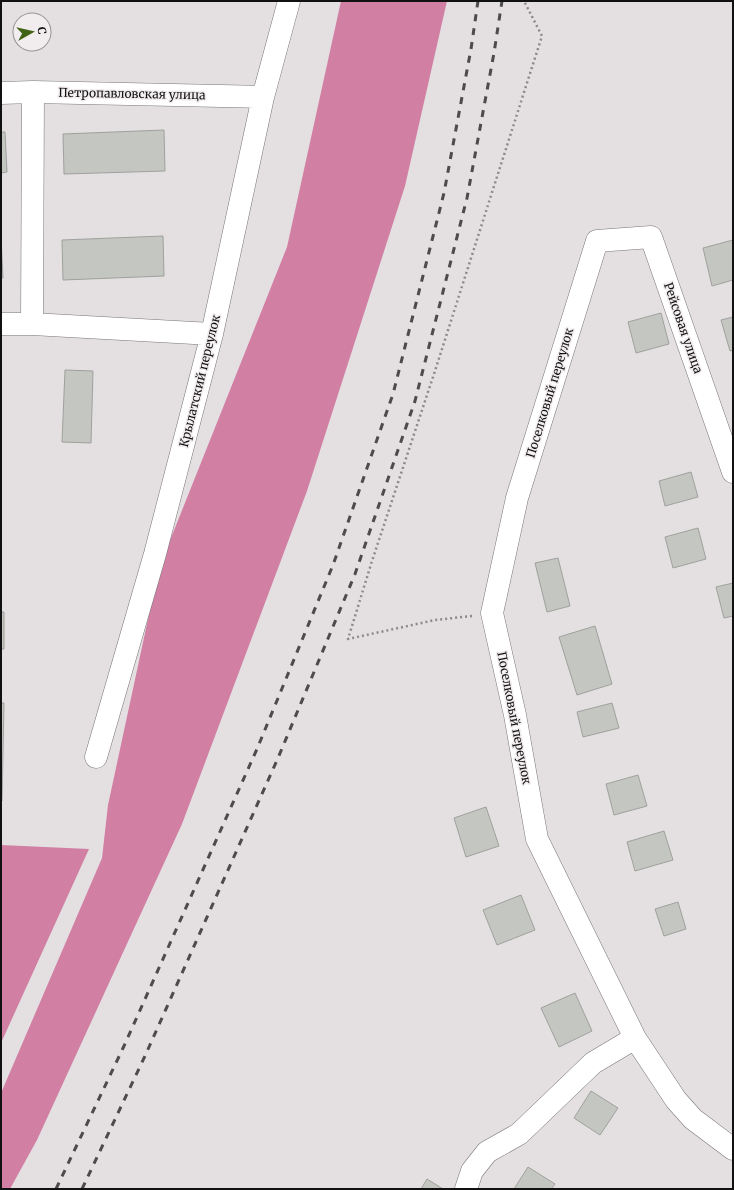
<svg xmlns="http://www.w3.org/2000/svg" width="734" height="1190" font-family="Merriweather,serif">
<style>
.forest{fill:#d180a4}
.building{fill:#c4c6c2;stroke:#9fa19d}
.lines{fill:none;stroke-linecap:round;stroke-linejoin:round}
.minor-casing{stroke:#7a7678;stroke-width:23}
.path{stroke:#8d8a8b;stroke-width:2.5;stroke-dasharray:2 3;stroke-linecap:butt}
.minor{stroke:#fff;stroke-width:22}
.rail{stroke:#4d4b4b;stroke-width:3;stroke-dasharray:7 7;stroke-linecap:butt}
.labels{text-anchor:middle;stroke-width:3;stroke-linejoin:round;paint-order:stroke}
.street-label{font-size:12px;fill:#121111;stroke:#f1ecee}
</style>
<rect width="100%" height="100%" fill="#e4dfe1"/>
<path class="forest" d="M341,1H447L405,186L307,491L182,824L37,1140L10,1189H1V1093L102,858L108,805L159,568L287,247Z
M1,845L89,849L1,1043Z"/>
<path class="building" d="M164,130L165,171L64,174L63,134Z
M1,132H5L7,172L1,173Z
M163,236L164,276L63,280L62,240Z
M1,237L3,278H1Z
M733,240V280L712,286L703,248Z
M661,313L669,344L636,353L628,322Z
M733,317V350L730,351L721,320Z
M65,370L93,371L91,443L62,442Z
M691,472L698,497L665,506L659,481Z
M698,528L706,559L673,568L665,537Z
M558,558L570,606L547,612L535,563Z
M733,583V616L724,618L716,587Z
M1,612H4V649H1Z
M595,626L612,684L577,695L559,637Z
M1,703H4L2,801H1Z
M612,703L619,728L583,737L577,712Z
M638,775L647,806L614,815L606,784Z
M486,807L499,846L466,857L454,818Z
M664,831L673,860L635,871L627,842Z
M521,895L535,930L497,945L483,910Z
M678,902L686,929L664,936L655,909Z
M575,993L592,1031L559,1047L541,1008Z
M591,1091L618,1108L600,1135L574,1118Z
M528,1167L555,1184L551,1189H514Z
M427,1179L443,1189H421Z"/>
<g class="lines">
<defs>
<path id="minor" d="M1,93L33,92L263,97
M1,324H32L212,334
M32,324L33,92
M733,472L651,237L597,241L517,498L492,613L515,715L537,839L635,1038L676,1100L693,1119L733,1149
M96,757L155,554L212,334L263,97L289,1
M466,1189L472,1171L487,1152L519,1134L593,1063L635,1038"/>
</defs>
<use href="#minor" class="minor-casing"/>
<path class="path" d="M472,616L435,620L348,639L372,561L434,374L542,36L524,1"/>
<use href="#minor" class="minor"/>
<path class="rail" d="M56,1189L124,1046L257,749L333,565L393,394L444,193L471,49L478,1
M82,1189L145,1056L278,758L355,574L415,401L467,198L494,53L502,1"/>
</g>
<g class="labels">
<g class="street-label">
<text transform="translate(132 94) rotate(1)" y="4">Петропавловская улица</text>
<text transform="translate(683 328) rotate(71)" y="4">Рейсовая улица</text>
<text transform="translate(200 381) rotate(-76)" y="4">Крылатский переулок</text>
<text transform="translate(550 393) rotate(-73)" y="4">Поселковый переулок</text>
<text transform="translate(514 718) rotate(79)" y="4">Поселковый переулок</text>
</g>
</g>
<rect width="734" height="1190" fill="none" stroke="#121111" stroke-width="4"/>
<g transform="translate(32 32) rotate(82)"><circle r="19" fill="#f1ecee" stroke="#989496"/>
<path d="M0-3L7 15L0 10L-7 15Z" fill="#416115"/>
<text y="-6" font-size="11" font-weight="bold" text-anchor="middle" fill="#121111">С</text>
</g>
</svg>
